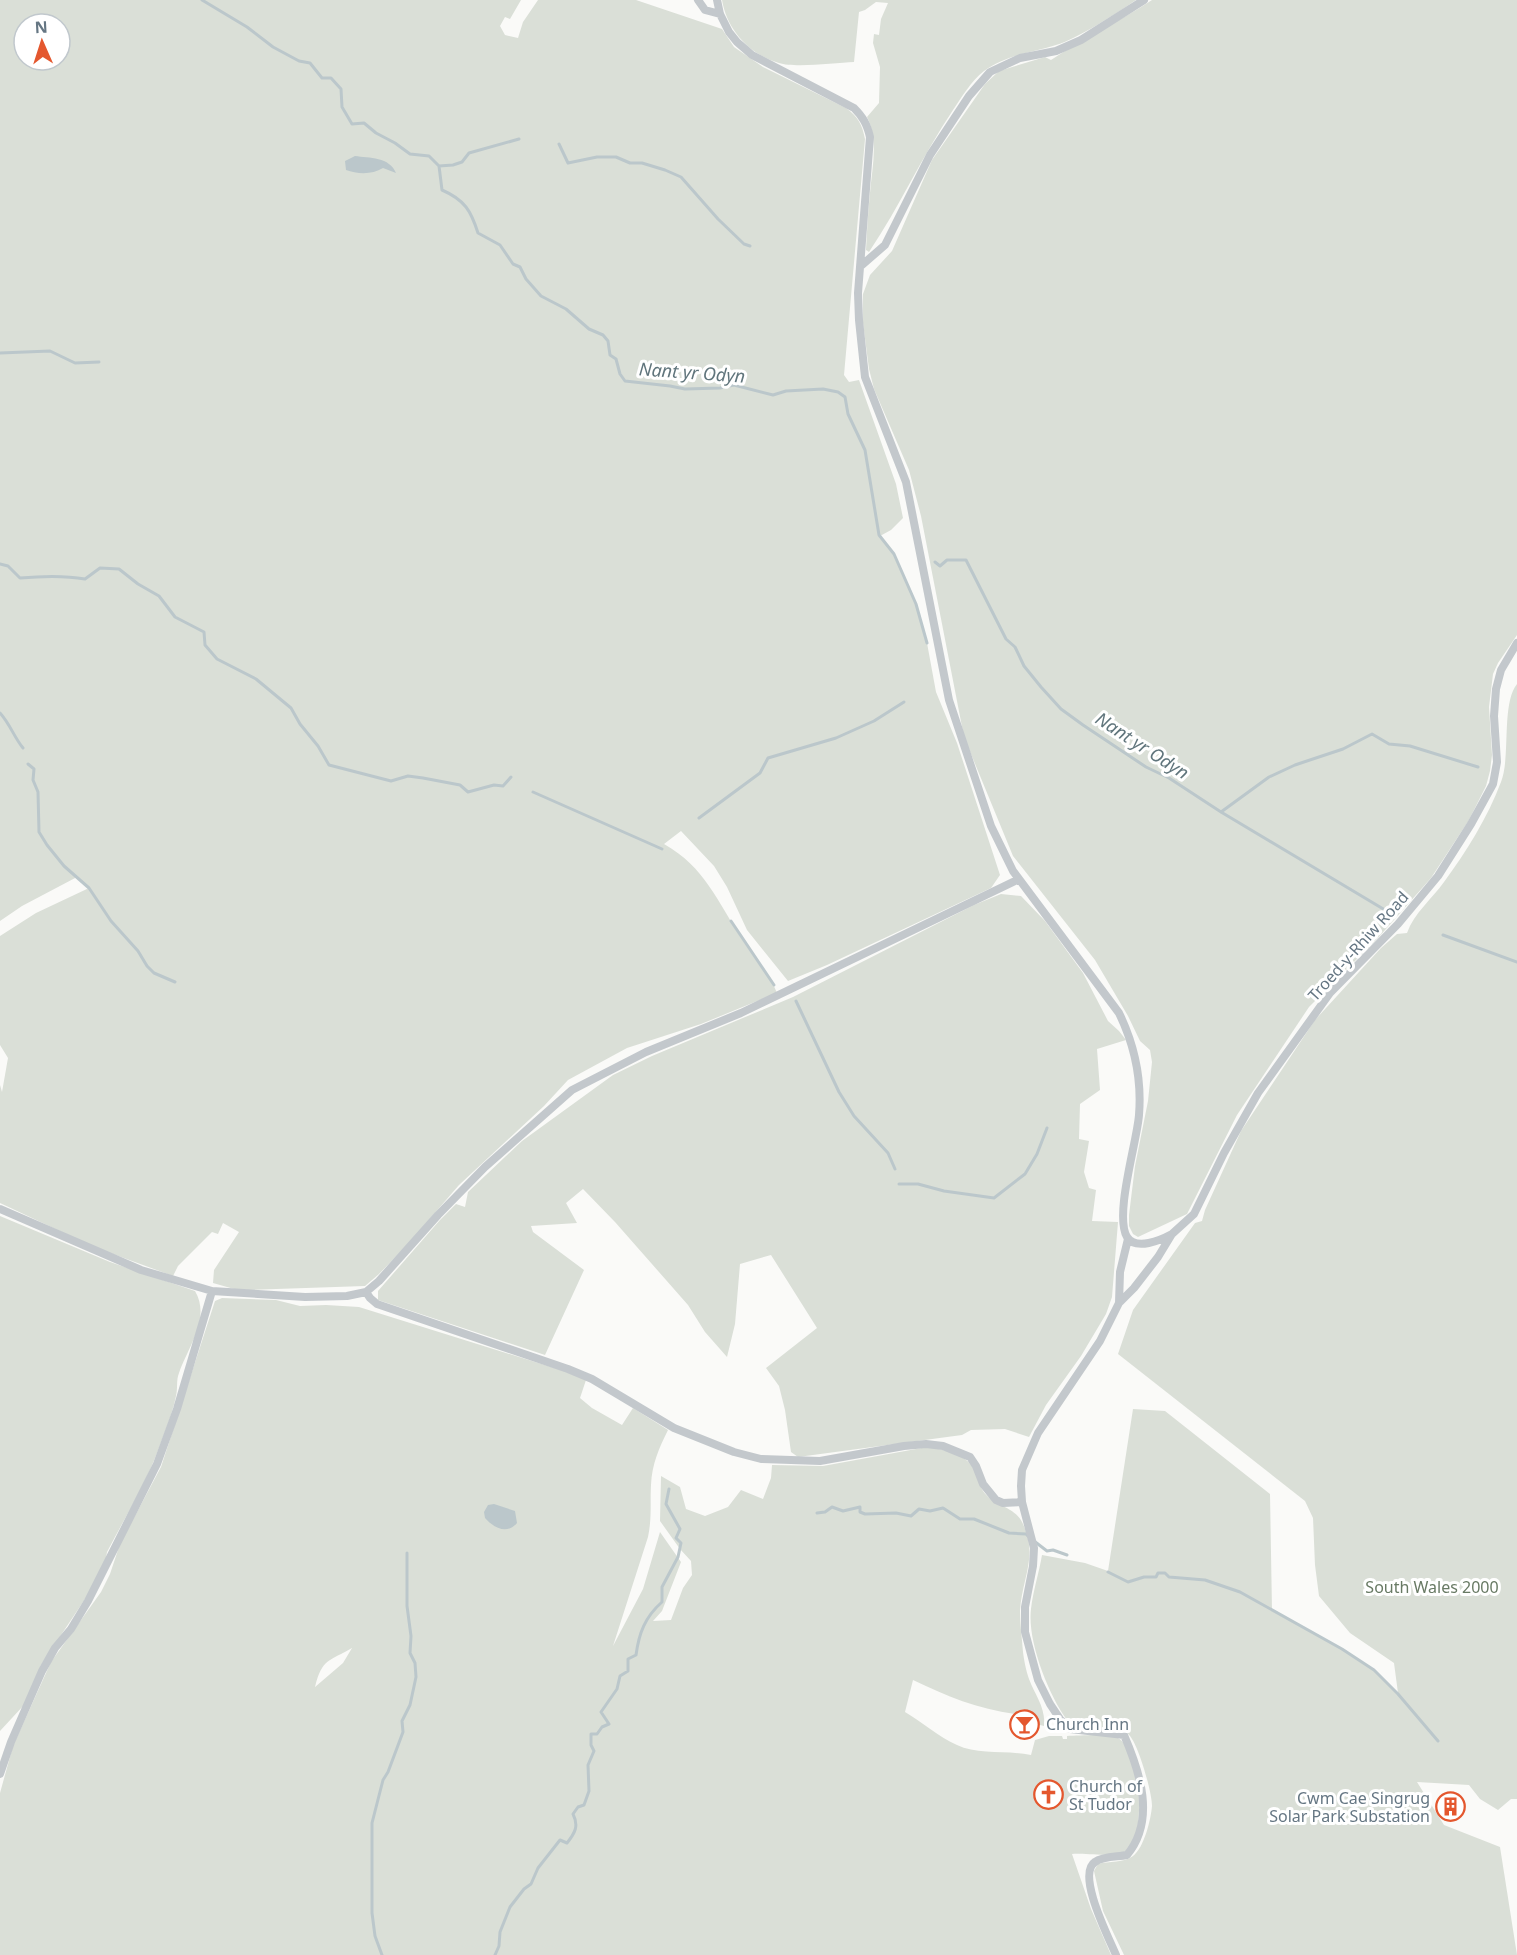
<svg xmlns="http://www.w3.org/2000/svg" width="1517" height="1955" font-family="'Noto Sans',sans-serif">
<style>
.green{fill:#dadfd7;fill-rule:evenodd}
.water{fill:#bbc7cb}
.lines{fill:none;stroke-linecap:round;stroke-linejoin:round}
.stream{stroke:#bbc7cb;stroke-width:3}
.minor{stroke:#c3c8cc;stroke-width:8}
.labels{text-anchor:middle;stroke-width:6;stroke-linejoin:round;paint-order:stroke}
.street-label{font-size:16px;fill:#657683;stroke:#fff}
.park-label{font-size:16px;fill:#687a64;stroke:#fff}
.poi-label{font-size:16px;fill:#657683;stroke:#fff;text-anchor:start}
.water-label{font-size:18px;font-style:italic;fill:#60757c;stroke:#fff}
</style>
<rect width="100%" height="100%" fill="#fafaf8"/>
<path class="green" d="M0,0H521L510,19L505,17L500,26L505,35L518,38L523,22L538,0H636L722,29L734,47L763,67L846,108C858,117 862,124 865,139L844,375L849,382L859,380L896,484L903,518L891,530L880,536L894,554L916,604L927,643L936,692L957,743L1000,875L991,888L827,965L788,981L747,930L727,887L714,866L681,831L664,844C705,867 717,901 742,939C753,957 769,972 777,993L701,1024L627,1048L568,1080L544,1106L459,1185L408,1244L379,1274L365,1286L249,1290L234,1289L213,1283L214,1270L239,1232L223,1223L218,1234L212,1232L178,1266L173,1276L94,1247L0,1203V1085L2,1092L8,1058L0,1045V936L36,913L89,888L77,877L22,906L0,921ZM24,24H60V60H24Z
M722,0H1136C1117,13 1077,39 1056,45C1031,53 1006,55 984,71C971,81 962,97 953,110C922,156 900,206 869,252L866,250C867,231 868,212 870,193C872,168 879,140 867,117L879,103L880,67L873,43L874,34L879,35L881,19L888,3L876,2L865,10L859,12L854,62C836,63 794,68 779,63C750,55 727,30 722,0Z
M1152,0H1517V635L1498,663L1493,674L1489,707L1492,755L1490,771L1486,786L1469,820L1431,878L1378,938L1309,1007L1237,1115L1187,1214L1138,1237L1133,1234L1129,1226V1215L1135,1166L1148,1101L1152,1062L1150,1050L1140,1041L1128,1016L1095,960L1013,856L964,737L921,516L909,470L874,389L869,369L863,323V294L870,275L892,251L932,160L985,84L999,71L1045,57L1051,60C1084,38 1119,22 1152,0Z
M1517,684V1799H1511L1498,1810L1480,1799L1469,1785L1417,1782L1444,1825L1500,1847L1517,1955H1124L1103,1911L1094,1871L1098,1864C1109,1861 1124,1863 1133,1856C1144,1848 1151,1819 1152,1806C1152,1792 1139,1747 1130,1736C1115,1717 1082,1739 1067,1720C1048,1694 1027,1640 1031,1609C1033,1591 1039,1573 1042,1555L1085,1563L1108,1571L1133,1409L1165,1411L1270,1494L1272,1611L1342,1649L1374,1670L1398,1693L1394,1663L1350,1633L1319,1596L1315,1565L1313,1518L1305,1501L1118,1354L1133,1310L1195,1223L1202,1221L1205,1210L1241,1131L1315,1020L1381,948L1397,934L1407,933C1414,913 1432,899 1444,882C1466,852 1488,817 1501,782C1511,757 1501,704 1517,684Z
M1001,894L1021,896L1045,921L1083,973L1108,1021L1119,1031L1126,1040L1097,1049L1100,1090L1080,1104L1079,1139L1089,1141L1084,1172L1089,1188L1096,1190L1092,1221L1118,1222L1112,1297L1106,1314L1081,1356L1046,1405L1029,1437L1005,1429L971,1430L962,1435L798,1457L791,1452L785,1410L779,1386L766,1368L817,1328L771,1255L740,1264L735,1324L727,1357L705,1332L688,1305L615,1222L583,1189L566,1203L577,1223L531,1226L533,1232L584,1270L545,1355L378,1300V1291L440,1220L456,1204L465,1207L468,1192L522,1141L613,1075L652,1056L793,997L974,905Z
M0,1216L110,1262L195,1291C211,1318 188,1347 179,1373C176,1380 178,1388 176,1396C172,1415 164,1434 157,1453C144,1487 124,1519 107,1552L106,1558L89,1593L41,1665L24,1705L0,1731Z
M222,1298L276,1300L300,1306L326,1305L359,1307L564,1371L586,1380L580,1398L592,1408L622,1425L633,1408L668,1430C659,1448 652,1464 651,1485C650,1504 652,1518 648,1537L613,1646L643,1589L660,1532L681,1562L662,1611L653,1621L671,1620L683,1588L692,1575L691,1561L680,1549L660,1521L661,1476L680,1487L686,1509L705,1516L728,1507L741,1490L763,1499L771,1478L772,1465L823,1466L927,1447C941,1449 963,1453 972,1466C977,1474 978,1483 983,1491C993,1506 1014,1506 1022,1522C1039,1556 1022,1577 1020,1611C1020,1624 1022,1639 1023,1652C1024,1660 1026,1671 1029,1679C1035,1695 1046,1708 1044,1726L1028,1722V1720L1015,1716V1714C978,1709 946,1696 913,1680L905,1712C922,1722 939,1737 957,1745C978,1755 1008,1750 1031,1755L1035,1740L1049,1736H1062L1063,1739H1067V1736C1080,1736 1108,1733 1118,1738C1140,1750 1148,1836 1126,1851C1116,1858 1085,1853 1072,1854L1091,1909L1111,1955H0V1793L13,1746L51,1662L101,1592L110,1574L120,1544L161,1467L215,1301ZM352,1648L343,1663L315,1687C322,1658 330,1661 352,1648Z"/>
<path class="water" d="M355,156C369,158 390,157 396,173L383,168C372,175 357,174 346,170L345,161Z
M494,1504L515,1511L517,1523C507,1535 494,1528 485,1518L484,1512L488,1505Z"/>
<g class="lines">
<path class="stream" d="M202,0L247,27L273,47L299,61L310,63L322,78H331L341,89L342,107L352,124L364,123L376,133L395,143L410,154L429,156L439,166L442,190C465,200 471,211 478,233L500,245L513,264L520,267L526,279L541,296L566,309L589,329L603,335L608,341L610,355L616,359L620,374L625,381L670,386L685,389L720,388L734,385L773,395L786,391L823,389L838,392L845,397L848,414L865,450L879,535L894,554L916,604L927,643
M559,144L568,163L597,157H616L630,163H642L665,170L681,177L718,219L744,244L750,246
M439,166L453,165L462,162L469,153L519,139
M0,353L50,351L75,363L99,362
M935,562L940,566L947,560H966L1006,639L1015,647L1024,666L1041,687L1061,709L1083,725L1146,767L1169,778L1221,812L1390,913
M0,564L8,566L20,578C42,576 63,575 85,579L100,568L119,569L138,584L159,596L175,617L204,632L205,645L217,659L256,679L291,708L300,724L318,746L329,765L391,781L408,776L423,778L460,785L468,792L494,785L503,786L511,777
M0,713C10,724 14,737 23,748
M28,764L34,769L33,780L38,792L39,832L47,845L64,866L89,888L111,921L138,951L147,966L154,973L175,982
M533,792L662,849
M1221,812L1269,777L1295,765L1343,749L1372,734L1389,744L1410,746L1478,767
M699,818L760,773L768,758L836,738L874,721L904,702
M731,921L774,985
M1443,935L1517,962
M796,1001L839,1092L854,1116L888,1153L895,1169
M899,1184H918L944,1191L994,1198L1025,1174L1037,1154L1047,1128
M817,1513L825,1512L832,1507L843,1511L860,1507V1512L865,1514L896,1513L911,1516L919,1509L930,1511L943,1508L960,1519H974L1009,1533L1026,1534L1029,1537
M1034,1541L1047,1551L1053,1550L1067,1555
M1108,1572L1128,1582L1144,1577H1156L1158,1573H1165L1169,1577L1205,1580L1240,1592L1342,1649L1374,1670L1398,1694L1438,1741
M382,1955L375,1936L372,1913V1823L383,1780L388,1772L403,1732L402,1721L410,1705L416,1677L415,1663L410,1653L411,1636L407,1606V1553
M495,1955L499,1946L500,1932L510,1907L524,1889L531,1884L538,1868L560,1840L567,1843C575,1833 579,1826 573,1814L578,1807L584,1805L589,1791L588,1765L594,1751L591,1745V1734H597L602,1727L609,1724L601,1712L617,1689L620,1676L628,1671V1659L636,1655C639,1633 645,1617 662,1602V1587L678,1557L681,1543L676,1538L680,1529L666,1504L669,1489"/>
<path class="minor" d="M698,0L705,10L720,14
M717,0L720,14L729,32L737,42L752,55L854,108C863,117 867,124 870,137L858,293L859,320L865,377L906,482L949,700L991,826L1013,871L1119,1013C1135,1046 1142,1078 1139,1115C1137,1142 1114,1215 1127,1237C1136,1251 1161,1240 1172,1234
M862,265L885,245L930,155L969,96L990,72L1020,58L1056,51L1081,40L1144,0
M0,1209L141,1270L212,1291L305,1297L347,1296L366,1292L379,1281L438,1215L485,1167L572,1090L646,1052L741,1013L1019,879
M366,1292L370,1298L377,1304L568,1369L592,1379L674,1428L734,1452L761,1459L820,1461L904,1446L926,1444L943,1446L970,1457L976,1466L983,1484L996,1500L1003,1503L1022,1502
M1119,1303L1134,1288L1158,1257L1172,1234L1194,1214L1224,1153L1258,1093L1330,993L1398,924L1438,876L1471,824L1493,784L1497,762L1494,716L1496,689L1501,670L1517,643
M0,1774L11,1742L42,1671L55,1648L71,1629L88,1601L157,1464L177,1409L212,1291
M1116,1955C1109,1938 1076,1874 1095,1862C1103,1856 1118,1857 1127,1855C1156,1820 1140,1772 1124,1735L1070,1729L1060,1719L1050,1704L1038,1680L1025,1632V1607L1033,1566L1034,1548L1022,1502L1021,1486L1022,1470L1038,1433L1100,1341L1119,1303L1120,1272L1128,1239"/>
</g>
<defs>
<symbol id="bar-ring" viewBox="-11 -11 22 22"><circle r="9.5" fill="#fff" stroke="#e4572e" stroke-width="1.5"/><path d="M-6-5H6L.8 .8V4.5H3.5V6h-7V4.5H-.8V.8Z" fill="#e4572e"/></symbol>
<symbol id="church-ring" viewBox="-11 -11 22 22"><circle r="9.5" fill="#fff" stroke="#e4572e" stroke-width="1.5"/><path d="M-1.2-6h2.4v3.5h3.3v2.4h-3.3V6h-2.4V-.1h-3.3v-2.4h3.3Z" fill="#e4572e"/></symbol>
<symbol id="building-ring" viewBox="-11 -11 22 22"><circle r="9.5" fill="#fff" stroke="#e4572e" stroke-width="1.5"/><path d="M-4-6H4V6H1V3H-1V6H-4ZM-2.5-4.3h1.7v1.8h-1.7ZM.8-4.3h1.7v1.8H.8ZM-2.5-1h1.7V.8h-1.7ZM.8-1h1.7V.8H.8Z" fill="#e4572e"/></symbol>
</defs>
<g fill-rule="evenodd">
<use href="#bar-ring" x="1008" y="1708" width="33" height="33"/>
<use href="#church-ring" x="1032" y="1778" width="33" height="33"/>
<use href="#building-ring" x="1434" y="1790" width="33" height="33"/>
</g>
<g class="labels">
<g class="street-label">
<text transform="translate(1358 946) rotate(-48)" y="6">Troed-y-Rhiw Road</text>
</g>
<g class="park-label">
<text x="1432" y="1593">South Wales 2000</text>
</g>
<g class="poi-label">
<text x="1046" y="1730">Church Inn</text>
<text x="1069" y="1792">Church of<tspan x="1069" dy="18">St Tudor</tspan></text>
<text x="1430" y="1804" text-anchor="end">Cwm Cae Singrug<tspan x="1430" dy="18">Solar Park Substation</tspan></text>
</g>
<g class="water-label">
<text transform="translate(692 373) rotate(4)" y="6">Nant yr Odyn</text>
<text transform="translate(1142 746) rotate(33)" y="6">Nant yr Odyn</text>
</g>
</g>
<g transform="translate(42 42) rotate(357)"><circle r="28" fill="#ffffff" stroke="#c1c8cd" stroke-width="1.5"/>
<path d="M0-4.5L10 22L0 15L-10 22Z" fill="#e4572e"/>
<text y="-9" font-size="16" font-weight="bold" text-anchor="middle" fill="#657683">N</text>
</g>
</svg>
